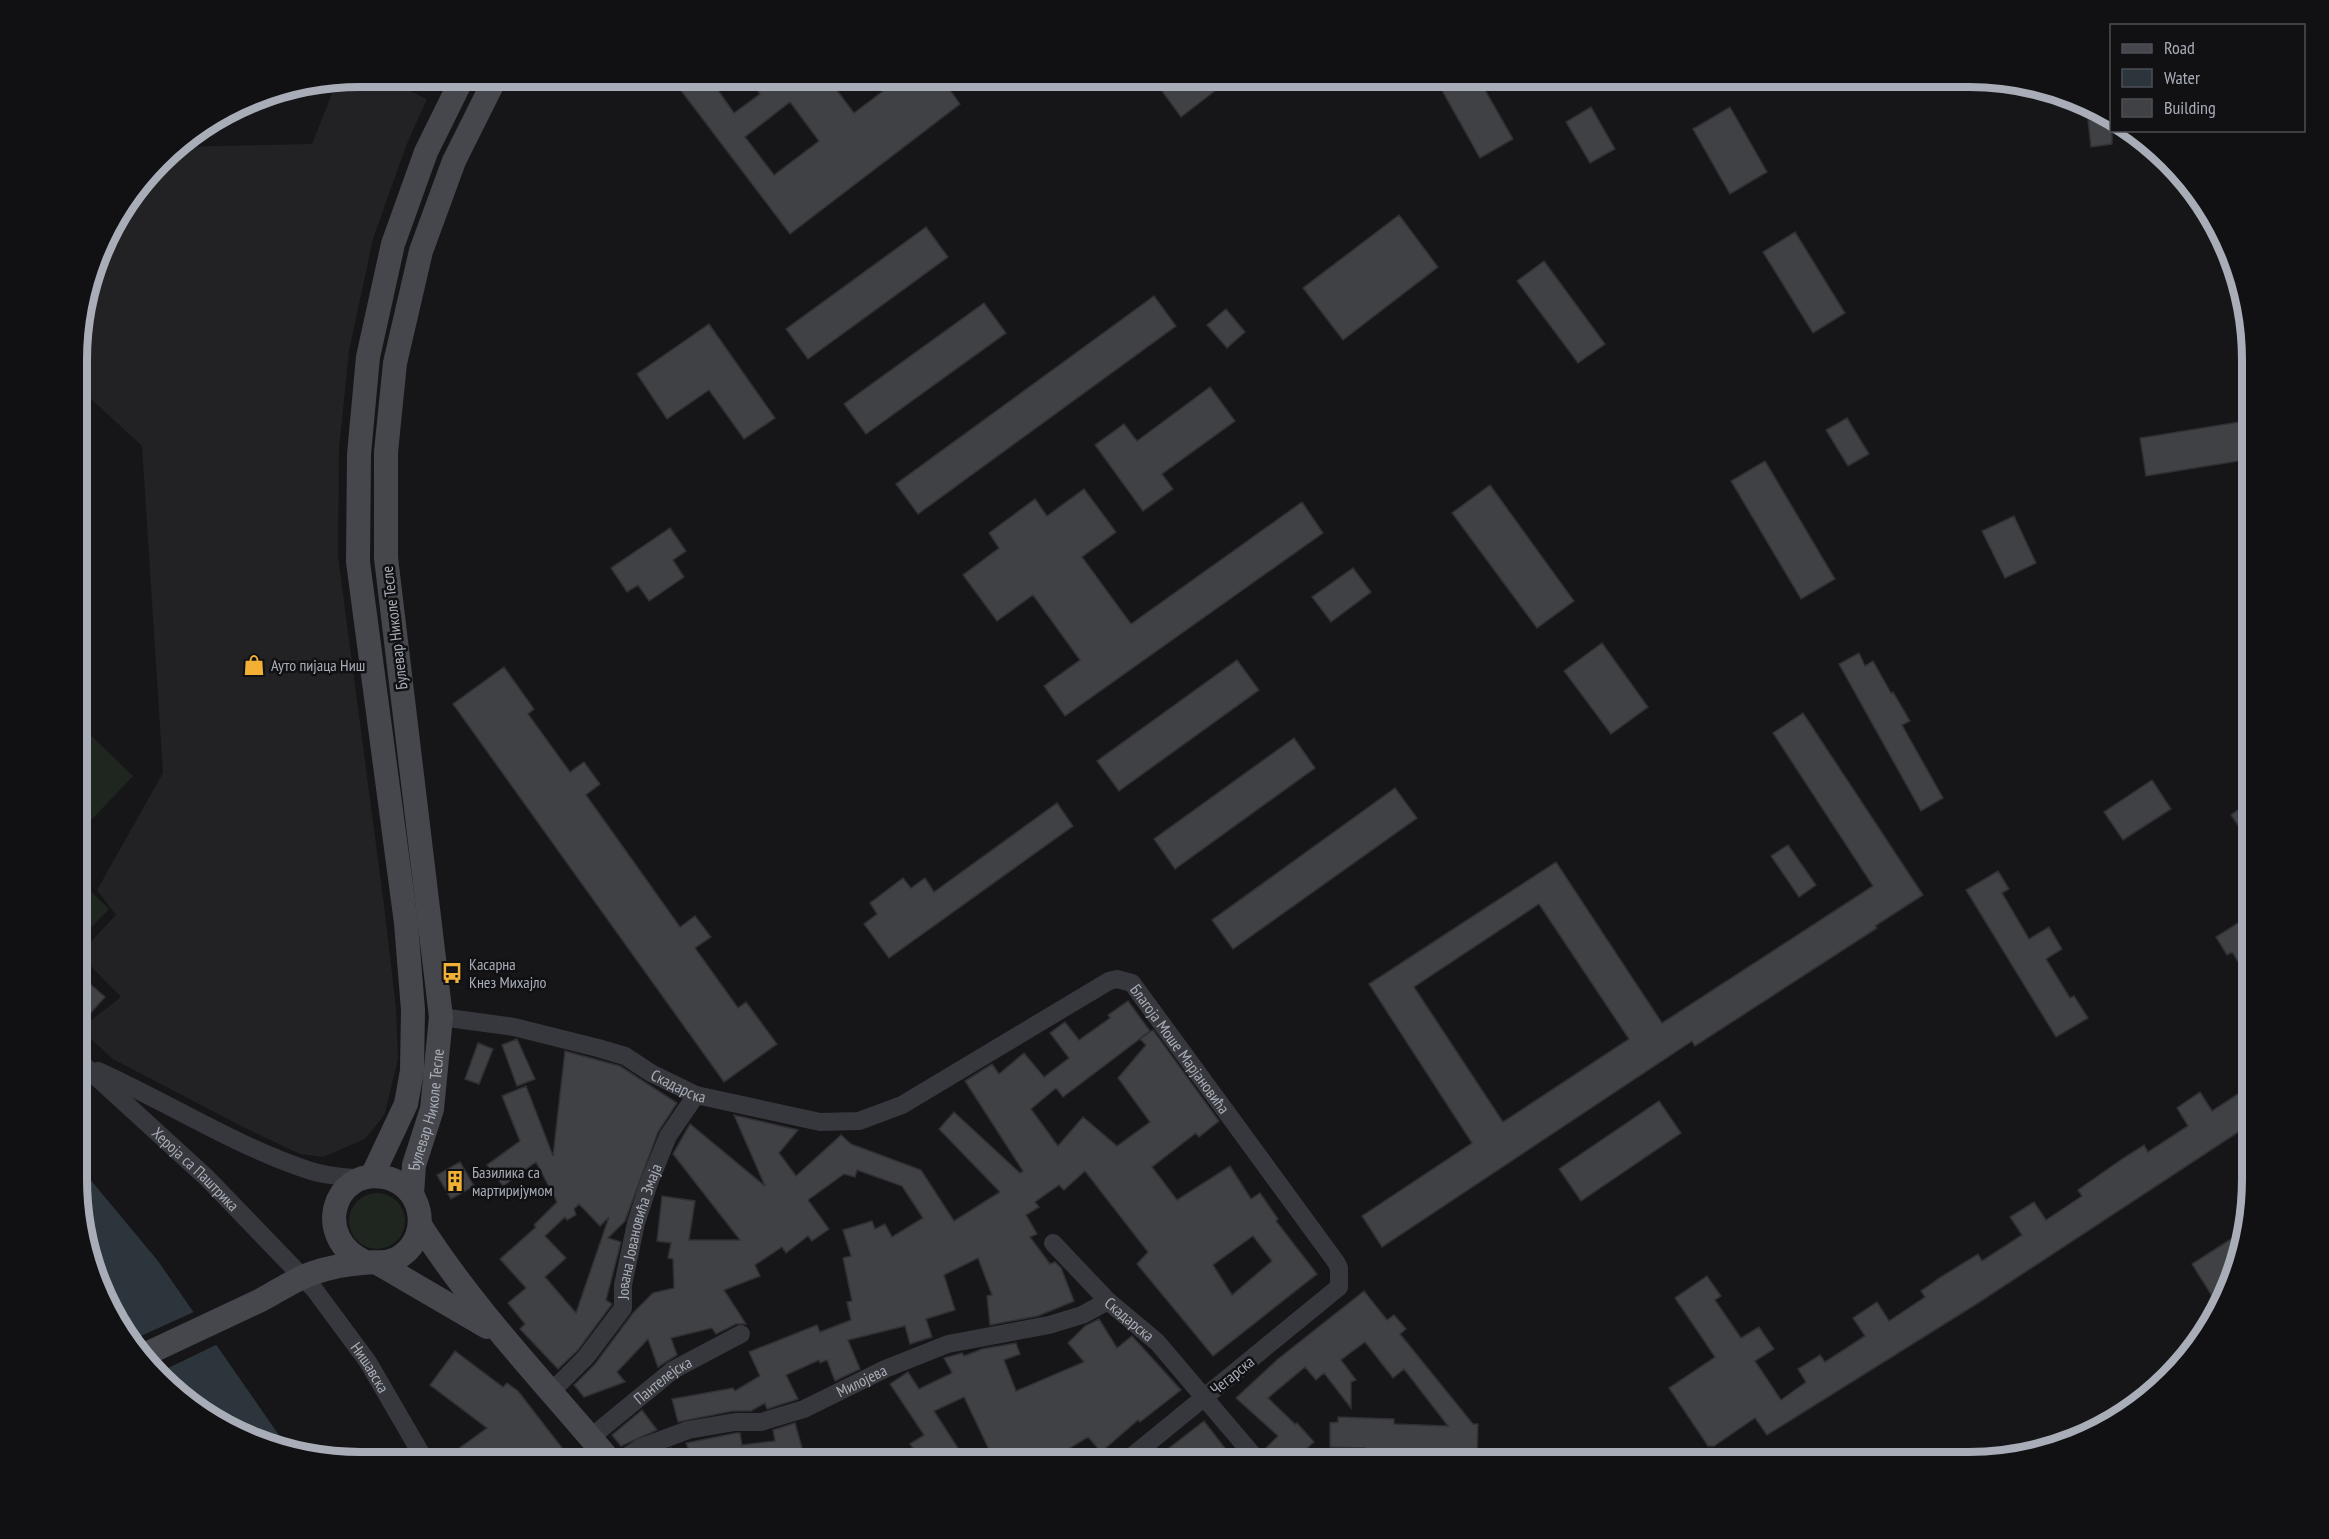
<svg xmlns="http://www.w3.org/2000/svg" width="2329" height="1539" font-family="'PT Sans Narrow',sans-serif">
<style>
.built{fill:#222225}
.green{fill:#1e261f}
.water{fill:#2c353c}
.pier{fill:#161618}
.building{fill:#404145;stroke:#303034;stroke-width:1.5;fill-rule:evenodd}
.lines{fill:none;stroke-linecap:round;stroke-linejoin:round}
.street{stroke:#37383d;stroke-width:18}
.secondary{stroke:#45474d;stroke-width:24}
.labels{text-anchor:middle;stroke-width:5;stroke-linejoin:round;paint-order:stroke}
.street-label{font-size:16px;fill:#a8adb8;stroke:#111113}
.poi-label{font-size:16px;fill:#a8adb8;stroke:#111113;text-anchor:start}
.rim{fill:none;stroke:#a8adb8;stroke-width:8}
</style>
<rect width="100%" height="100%" fill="#161618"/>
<path class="built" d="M360,77H381L427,99L406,146L373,239L349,351L339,449L338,556L385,913L396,1008L398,1059L385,1113L379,1122L365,1139L323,1157L300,1154L241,1126L113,1059L80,1029L121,997L79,954L116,915L97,890L163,773L142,446L79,388L106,234L173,147L312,144L337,81Z"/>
<path class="green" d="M79,724L133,776L79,833Z
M79,880L109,909L79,940Z
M349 1221a28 28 0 1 1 56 0a28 28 0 1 1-56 0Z"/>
<path class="water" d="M79,1166L158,1261L290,1451L269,1448L202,1415L115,1321L79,1216Z"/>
<path class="pier" d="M196,1311L218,1344L162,1371L132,1340Z"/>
<path class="building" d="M670,76H708L734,113L760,94L748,76H826L854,113L903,76H940L960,104L790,234ZM790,102L819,141L774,175L745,137Z
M1151,76H1234L1181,117Z
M1434,76H1477L1513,139L1480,158Z
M1591,107L1615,149L1590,163L1566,122Z
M1730,107L1767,172L1730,194L1693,129Z
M2112,117V144L2091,147L2088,120Z
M1399,215L1438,267L1343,340L1303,288Z
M926,227L948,257L808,359L786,329Z
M1795,232L1845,313L1813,333L1763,252Z
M1544,261L1605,344L1578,363L1517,281Z
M1154,296L1176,326L918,514L896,484Z
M984,303L1006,333L866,434L844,404Z
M1226,309L1245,332L1227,348L1207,325Z
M709,324L775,418L744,439L709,390L667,419L637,374Z
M1210,387L1235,421L1162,474L1173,489L1143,511L1095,445L1124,424L1137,441Z
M1847,418L1869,454L1848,466L1826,430Z
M2245,421L2251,459L2146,476L2140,438Z
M1765,461L1835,579L1801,599L1731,481Z
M1490,485L1574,601L1537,628L1452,513Z
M1084,489L1116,532L1082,557L1131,624L1302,502L1323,533L1065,716L1044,686L1080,660L1033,595L997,621L963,575L999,548L989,533L1035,499L1047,516Z
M2014,516L2036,563L2005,578L1982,531Z
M670,528L686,551L673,560L684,577L649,601L638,585L627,592L611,568Z
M1353,568L1371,592L1331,622L1312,597Z
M1602,643L1648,707L1611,734L1564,671Z
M1859,653L1865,666L1873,661L1891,693L1893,692L1910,721L1902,725L1943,798L1921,811L1839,664Z
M1237,660L1259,690L1119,791L1097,761Z
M504,667L534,709L528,714L570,772L584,762L600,784L586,795L680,927L695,916L711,937L695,948L738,1008L746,1002L777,1044L724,1082L453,704Z
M1803,713L1923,895L1875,926L1877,928L1695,1046L1692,1041L1382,1247L1362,1216L1472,1143L1369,984L1556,862L1662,1023L1873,886L1773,733ZM1539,904L1629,1039L1503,1122L1414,987Z
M1294,738L1315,768L1175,869L1154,839Z
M2152,780L2171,809L2123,840L2104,812Z
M1395,788L1417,818L1233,949L1212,920Z
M2252,800V846L2231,815Z
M1057,803L1073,826L889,958L864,924L877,914L870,903L903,878L911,888L925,878L934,892Z
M1788,845L1816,885L1799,897L1771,856Z
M1998,871L2009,889L2002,893L2029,939L2049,927L2062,949L2046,959L2070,998L2074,996L2088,1018L2056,1037L1966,890Z
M2252,914V984L2232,952L2227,955L2216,937Z
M79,974L105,997L79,1026Z
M1128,1001L1150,1031L1063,1097L1056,1088L1031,1109L1058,1146L1083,1117L1117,1146L1150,1122L1118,1078L1146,1045L1140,1039L1153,1030L1219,1121L1199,1137L1196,1133L1152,1167L1177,1200L1230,1166L1251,1199L1260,1193L1278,1219L1276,1221L1317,1274L1213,1356L1137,1264L1148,1252L1085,1171L1064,1190L1059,1185L1035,1202L1039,1207L1026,1215L1037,1234L1030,1237L1050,1264L1055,1262L1061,1268L1074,1301L1038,1316L990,1325L987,1296L992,1295L978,1258L944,1275L955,1310L926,1319L932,1337L910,1344L905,1326L848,1340L860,1369L835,1381L827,1360L820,1363L819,1360L786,1375L798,1399L767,1409L765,1403L751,1411H733L678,1422L672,1399L733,1388L735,1391L760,1376L749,1352L817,1325L820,1332L851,1320L847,1302L852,1301L843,1258L851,1256L843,1230L872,1221L875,1229L885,1224L892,1237L923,1218L902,1186L857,1170L855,1177L844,1174L808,1200L829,1229L812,1241L808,1236L786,1253L782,1247L755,1265L760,1276L724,1290L746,1324H736L716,1334L712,1328L671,1338L677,1355L658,1367L648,1339L617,1372L625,1382L584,1397L574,1385L595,1364L633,1313L653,1293L674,1288L673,1259L668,1258L671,1243L657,1241L662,1196L695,1201L689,1240H740L673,1154L690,1124L765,1186L734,1115L798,1130L779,1153L796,1176L841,1135L851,1144L921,1170L954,1221L1000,1192L939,1129L954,1112L1020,1173L1023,1171L965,1081L992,1064L999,1074L1024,1053L1044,1077L1069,1058L1050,1033L1065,1022L1079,1040L1110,1018L1108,1015ZM1253,1236L1272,1261L1232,1295L1213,1265Z
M517,1039L535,1079L517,1086L502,1045Z
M478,1043L493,1049L479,1084L465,1079Z
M565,1051L620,1066L677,1103L658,1132L625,1221L608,1238L621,1242L606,1300L612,1304L578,1350L558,1369L520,1329L525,1324L508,1303L526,1288L500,1259L536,1227L534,1225L557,1202L536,1162L503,1186L487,1165L520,1141L502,1096L526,1086L553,1156ZM579,1204L600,1226L609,1217L576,1313L545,1277L566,1258L545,1236L565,1217L567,1220L576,1215L574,1209Z
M2252,1085V1123L1978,1303L1767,1435L1755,1418L1714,1446H1708L1669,1388L1715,1357L1675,1298L1707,1276L1721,1296L1715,1300L1741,1338L1759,1327L1774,1349L1755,1361L1781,1400L1806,1382L1798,1369L1820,1355L1825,1362L1865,1336L1853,1318L1877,1302L1889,1321L1925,1297L1921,1291L1941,1277L1978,1254L1982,1261L2022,1235L2010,1217L2034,1202L2046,1220L2082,1196L2078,1190L2122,1159L2144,1145L2148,1152L2188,1126L2177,1108L2200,1092L2212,1111Z
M1659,1101L1681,1133L1581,1201L1559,1169Z
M460,1162L474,1186L451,1199L437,1175Z
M2245,1230L2238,1270L2230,1284L2212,1296L2192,1264Z
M1364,1291L1387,1320L1394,1315L1406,1329L1400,1334L1473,1424H1478L1477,1458L1394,1451L1393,1458L1364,1457L1365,1448L1330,1447V1423L1338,1422V1417L1394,1419V1424L1448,1426L1404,1369L1393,1378L1365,1342L1341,1360L1356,1380L1351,1382V1408L1324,1373L1316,1380L1305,1367L1268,1398L1295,1424L1297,1423L1314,1442L1292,1462H1278L1266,1448L1278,1436L1236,1398L1278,1359Z
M1099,1319L1117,1348L1132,1336L1181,1390L1140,1422L1138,1420L1101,1452L1088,1437L1047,1462H995L964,1397L934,1411L967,1462H923L910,1444L924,1435L890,1384L908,1372L919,1389L952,1373L944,1358L962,1353L964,1356L982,1349L1016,1343L1020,1354L1004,1360L1016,1391L1084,1362L1068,1343L1085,1326Z
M455,1351L503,1387L507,1383L518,1391L573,1462H440L487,1428L430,1385Z
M642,1410L657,1430L621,1446L612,1435Z
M1204,1421L1228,1452L1214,1462H1151Z
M795,1423L806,1462H720L718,1450L691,1455L686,1443L736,1433H740L742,1445L775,1441L773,1430Z
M671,1448L679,1458L671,1459L673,1462H638Z"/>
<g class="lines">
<g class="street">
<path id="s1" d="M441,1017L514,1027L598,1048L625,1056L651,1073L696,1095L820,1122L859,1121L902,1105L1109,981L1117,979L1132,983L1336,1262L1339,1268V1287L1125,1462"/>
<path id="s2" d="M79,1061L207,1178L314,1289L368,1362L426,1462"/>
<path d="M98,1071C169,1103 237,1147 311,1171C327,1176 345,1177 361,1179"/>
<path id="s3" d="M1053,1243L1108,1301L1157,1342L1259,1462"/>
<path id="s4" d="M552,1391L586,1357L623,1308V1285L636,1223L649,1183L668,1136L696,1095"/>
<path id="s5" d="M590,1438L673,1370L741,1334"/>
<path id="s6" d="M618,1462L640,1448L688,1430L735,1422H761L804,1409L885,1369L948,1344L1049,1325L1082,1315L1108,1301"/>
</g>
<g class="secondary">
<path d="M372,1176L406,1104L412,1071L413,1010L406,923L358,562L359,454L368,357L393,244L426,152L463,77"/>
<path id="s7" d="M412,1194L414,1165L432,1109L441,1017L386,558V452L395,363L421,251L454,161L496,77"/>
<path d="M420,1225C475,1311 546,1384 611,1462"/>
<path d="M379,1264L487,1327"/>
<path d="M146,1354C184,1336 222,1318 261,1300C278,1291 295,1279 313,1273C328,1268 347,1264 362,1263C377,1261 388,1265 401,1256C433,1234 422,1183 383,1177C332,1169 313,1239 365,1262"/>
</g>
</g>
<defs>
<symbol id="shop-bare" viewBox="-9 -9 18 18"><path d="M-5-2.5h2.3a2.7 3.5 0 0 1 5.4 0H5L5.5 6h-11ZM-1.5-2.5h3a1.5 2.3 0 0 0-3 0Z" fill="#f2b134" stroke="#111113" stroke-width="2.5" paint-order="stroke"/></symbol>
<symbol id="bus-bare" viewBox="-9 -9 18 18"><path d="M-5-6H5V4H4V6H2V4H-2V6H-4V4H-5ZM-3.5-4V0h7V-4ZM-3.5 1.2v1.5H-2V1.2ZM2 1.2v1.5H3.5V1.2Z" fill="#f2b134" stroke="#111113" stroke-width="2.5" paint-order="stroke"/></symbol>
<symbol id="building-bare" viewBox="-9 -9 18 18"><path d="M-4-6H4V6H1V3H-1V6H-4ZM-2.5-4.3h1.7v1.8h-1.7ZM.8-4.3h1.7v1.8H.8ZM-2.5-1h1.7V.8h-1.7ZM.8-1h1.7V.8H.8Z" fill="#f2b134" stroke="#111113" stroke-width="2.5" paint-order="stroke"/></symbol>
</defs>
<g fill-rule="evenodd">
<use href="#shop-bare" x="239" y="650" width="30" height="30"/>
<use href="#bus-bare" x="437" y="958" width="30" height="30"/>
<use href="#building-bare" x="440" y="1166" width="30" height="30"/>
</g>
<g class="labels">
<g class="street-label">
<text transform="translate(394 628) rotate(-97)" y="6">Булевар Николе Тесле</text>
<text dy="6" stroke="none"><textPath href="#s1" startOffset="828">Благоја Моше Марјановића</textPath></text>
<text dy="6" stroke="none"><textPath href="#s1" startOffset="250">Скадарска</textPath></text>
<text dy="6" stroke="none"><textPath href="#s7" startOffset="86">Булевар Николе Тесле</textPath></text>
<text dy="6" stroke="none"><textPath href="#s2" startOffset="159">Хероја са Паштрика</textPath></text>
<text dy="6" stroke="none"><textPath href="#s4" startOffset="188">Јована Јовановића Змаја</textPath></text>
<text dy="6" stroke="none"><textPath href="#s3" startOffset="108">Скадарска</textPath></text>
<text dy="6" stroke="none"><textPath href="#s2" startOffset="424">Нишавска</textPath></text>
<text transform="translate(1232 1375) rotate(-39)" y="6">Чегарска</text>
<text dy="6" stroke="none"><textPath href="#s5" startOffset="93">Пантелејска</textPath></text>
<text dy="6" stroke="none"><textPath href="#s6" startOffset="260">Милојева</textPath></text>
</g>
<g class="poi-label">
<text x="271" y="671">Ауто пијаца Ниш</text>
<text x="469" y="970">Касарна<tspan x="469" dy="18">Кнез Михајло</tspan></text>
<text x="472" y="1178">Базилика са<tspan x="472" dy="18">мартиријумом</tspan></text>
</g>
</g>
<path d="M0 0H2329V1539H0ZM360 87H1969A273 273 0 0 1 2242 360V1179A273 273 0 0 1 1969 1452H360A273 273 0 0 1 87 1179V360A273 273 0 0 1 360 87Z" fill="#111113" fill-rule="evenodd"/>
<path class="rim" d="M360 87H1969A273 273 0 0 1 2242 360V1179A273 273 0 0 1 1969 1452H360A273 273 0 0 1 87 1179V360A273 273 0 0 1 360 87Z"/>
<rect x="2110" y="24" width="195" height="108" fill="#111113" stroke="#4d4f55" stroke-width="1.5"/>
<rect x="2122" y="44" width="30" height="9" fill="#45474d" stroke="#4d4f55" stroke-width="1.5"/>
<text x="2164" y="54" font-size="18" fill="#a8adb8">Road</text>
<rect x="2122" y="69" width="30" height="18" fill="#2c353c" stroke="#4d4f55" stroke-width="1.5"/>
<text x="2164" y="84" font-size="18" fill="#a8adb8">Water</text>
<rect x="2122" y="99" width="30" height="18" fill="#404145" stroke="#4d4f55" stroke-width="1.5"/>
<text x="2164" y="114" font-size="18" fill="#a8adb8">Building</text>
</svg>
